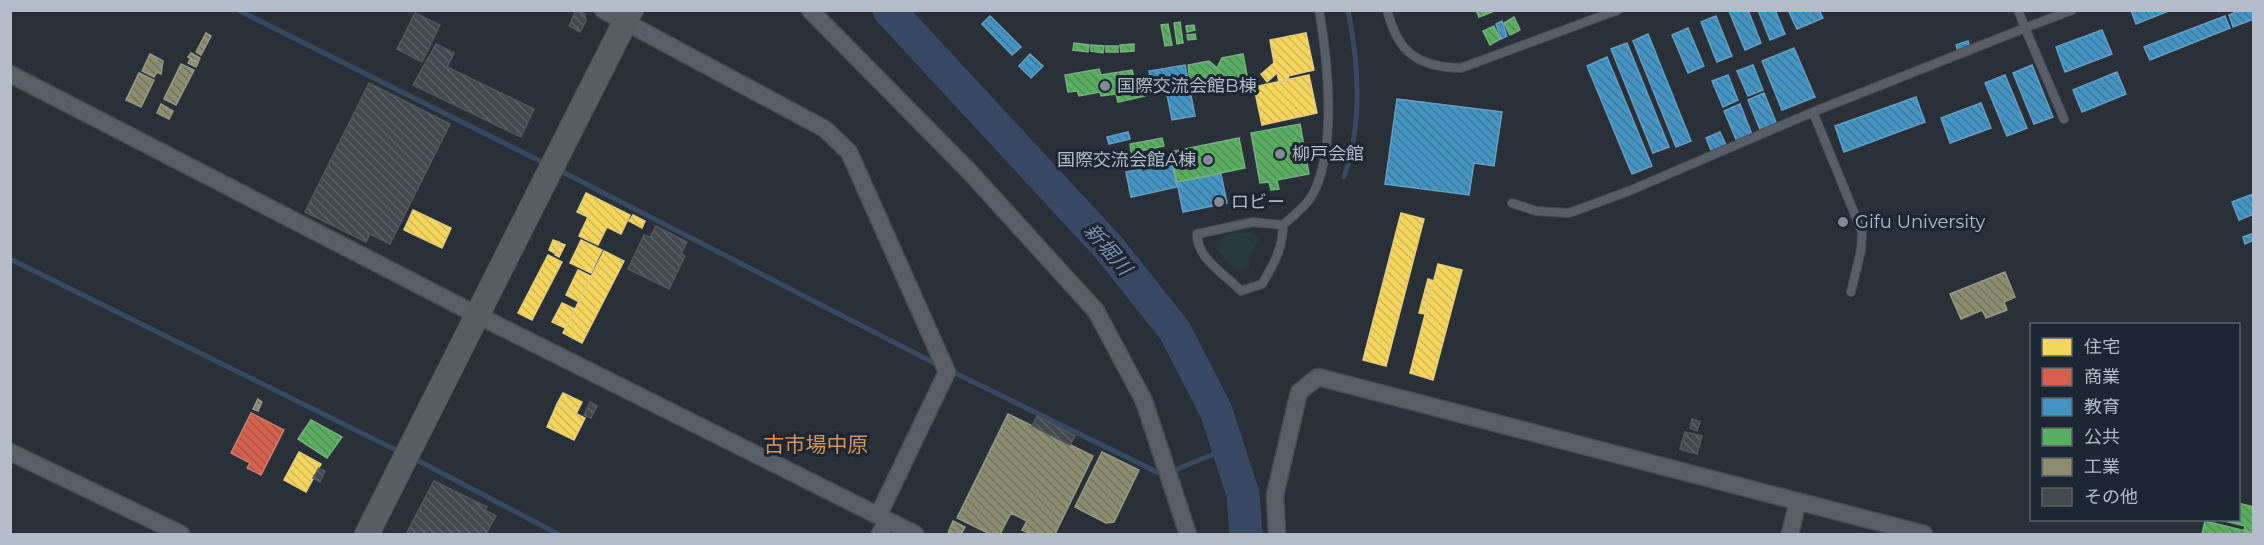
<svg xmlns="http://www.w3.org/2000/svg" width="2264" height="545" font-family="Montserrat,'Noto Sans JP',sans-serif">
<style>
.grass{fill:#273a3e}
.homes{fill:url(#homes-back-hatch);stroke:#e2ce7d;stroke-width:1.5}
.shops{fill:url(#shops-back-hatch);stroke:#cc7c72;stroke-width:1.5}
.schools{fill:url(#schools-back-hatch);stroke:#659fc5;stroke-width:1.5}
.public{fill:url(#public-back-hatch);stroke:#75b280;stroke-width:1.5}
.industry{fill:url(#industry-back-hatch);stroke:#989a89;stroke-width:1.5}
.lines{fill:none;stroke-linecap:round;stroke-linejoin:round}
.stream{stroke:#384963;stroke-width:5}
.river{stroke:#384963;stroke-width:33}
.building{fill:url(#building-back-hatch);stroke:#52575f;stroke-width:1.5}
.lane-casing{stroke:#484c53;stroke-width:10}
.street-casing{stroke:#484c53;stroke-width:19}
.secondary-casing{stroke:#484c53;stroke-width:26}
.lane{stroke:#5a5e66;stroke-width:8}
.street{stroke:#5a5e66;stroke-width:16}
.secondary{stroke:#595d64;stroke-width:24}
.poi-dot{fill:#848b96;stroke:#1d2633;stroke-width:2}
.labels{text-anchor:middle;stroke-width:6;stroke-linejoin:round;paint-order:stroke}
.poi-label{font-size:18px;fill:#b4bcc9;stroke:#1d2633;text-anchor:start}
.water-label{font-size:20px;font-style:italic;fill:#7c92b1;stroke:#1d2633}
.quarter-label{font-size:21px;fill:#d59563;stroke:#1d2633}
</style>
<defs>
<pattern id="homes-back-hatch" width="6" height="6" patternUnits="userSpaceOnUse" patternTransform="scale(1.5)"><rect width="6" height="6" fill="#f6d55c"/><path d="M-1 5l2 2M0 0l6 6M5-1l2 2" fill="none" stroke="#d0b656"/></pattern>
<pattern id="shops-back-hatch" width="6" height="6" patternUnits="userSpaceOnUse" patternTransform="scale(1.5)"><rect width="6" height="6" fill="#d6604d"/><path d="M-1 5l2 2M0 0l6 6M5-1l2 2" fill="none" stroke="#a65448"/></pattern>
<pattern id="schools-back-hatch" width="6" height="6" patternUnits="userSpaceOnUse" patternTransform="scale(1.5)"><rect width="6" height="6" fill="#4393c3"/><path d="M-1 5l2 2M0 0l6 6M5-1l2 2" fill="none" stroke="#3f789a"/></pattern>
<pattern id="public-back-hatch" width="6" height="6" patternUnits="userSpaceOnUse" patternTransform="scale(1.5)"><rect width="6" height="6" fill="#5aae61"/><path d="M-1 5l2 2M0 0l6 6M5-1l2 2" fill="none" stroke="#519058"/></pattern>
<pattern id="industry-back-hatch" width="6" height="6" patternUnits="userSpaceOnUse" patternTransform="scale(1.5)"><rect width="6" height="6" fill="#8c8c6e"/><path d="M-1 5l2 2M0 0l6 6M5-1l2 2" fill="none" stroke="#72735f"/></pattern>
<pattern id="building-back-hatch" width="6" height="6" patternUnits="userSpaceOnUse" patternTransform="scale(1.5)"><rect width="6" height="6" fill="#444950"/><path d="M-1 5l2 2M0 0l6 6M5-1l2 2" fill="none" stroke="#5d6168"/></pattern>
</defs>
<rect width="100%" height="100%" fill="#2a3038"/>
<path class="grass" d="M1253,232L1259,240L1250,254L1249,268L1237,272L1215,248L1218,241L1232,233Z"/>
<path class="homes" d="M1306,33L1314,70L1288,76L1289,80L1279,82L1277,73L1267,82L1261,74L1274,63L1270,40Z
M1309,75L1317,113L1262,125L1254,87Z
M586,193L630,215L621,234L607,227L598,245L579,236L588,217L577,212Z
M413,210L451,228L442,248L404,230Z
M1401,213L1424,219L1386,366L1363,360Z
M633,215L645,221L642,228L629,221Z
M553,240L559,242L554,253L549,250Z
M581,240L602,250L591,273L570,263Z
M560,243L565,245L559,257L555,255Z
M604,251L624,261L582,343L563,333Z
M548,255L562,262L532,320L518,313Z
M1438,264L1462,270L1433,380L1410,373Z
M578,270L591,276L579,302L566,295Z
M1428,279L1434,281L1424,314L1419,313Z
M562,303L575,309L565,328L552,322Z
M563,393L582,402L576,414L557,404Z
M557,404L585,418L574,440L547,427Z
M299,452L321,464L306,492L284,480Z"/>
<path class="shops" d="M251,413L284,430L261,475L247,468L250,463L231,453Z"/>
<path class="schools" d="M1748,10L1761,43L1745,50L1729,11Z
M1758,10H1775L1785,34L1770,40Z
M1788,10H1819L1823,18L1797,29Z
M2131,10H2171L2136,24Z
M2241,10H2254V19L2233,27L2229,15Z
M990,16L1021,47L1012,55L982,24Z
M1716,16L1732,56L1717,62L1701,22Z
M2225,16L2230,28L2150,60L2144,47Z
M1502,21L1507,36L1501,39L1496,24Z
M1688,28L1704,66L1688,73L1672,35Z
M2102,30L2112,54L2065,72L2056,47Z
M1648,34L1691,141L1676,147L1633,41Z
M1968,41L1970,48L1958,52L1956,45Z
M1627,43L1669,147L1653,153L1611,49Z
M1794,48L1815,97L1782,110L1762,61Z
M1030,54L1043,66L1031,78L1019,66Z
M1607,57L1652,166L1632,174L1587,66Z
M1185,65L1195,116L1172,120L1166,89L1153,92L1149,71Z
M1753,65L1763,90L1748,96L1737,71Z
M2032,65L2053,117L2034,124L2013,73Z
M2117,72L2126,94L2082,112L2073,90Z
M1728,75L1738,100L1723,107L1712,81Z
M2005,75L2027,128L2007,136L1985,83Z
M1764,93L1778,127L1762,134L1748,100Z
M1916,97L1925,122L1844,152L1835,126Z
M1397,99L1502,112L1494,166L1474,163L1469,195L1385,184Z
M1981,103L1991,128L1950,143L1941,118Z
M1740,104L1753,137L1738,144L1724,111Z
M1128,132L1130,139L1109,144L1107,137Z
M1720,132L1728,149L1713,155L1706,138Z
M1172,163L1177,187L1131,197L1126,172Z
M1221,174L1227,203L1183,212L1177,182Z
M2253,194L2254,214L2239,220L2232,202Z
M2254,233V240L2245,244L2243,237Z"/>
<path class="public" d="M1476,10H1492V12L1479,17Z
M1514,17L1520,30L1510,35L1504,23Z
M1180,22L1183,43L1177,44L1174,23Z
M1168,24L1172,45L1165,46L1161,25Z
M1194,25L1195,30L1187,32L1186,26Z
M1494,26L1500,39L1490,45L1483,31Z
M1195,34L1196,39L1188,40L1187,35Z
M1074,43L1089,45L1088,52L1073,50Z
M1134,44V51L1121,52L1120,45Z
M1091,45L1104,46L1103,53L1091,51Z
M1106,46H1118V52H1106Z
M1243,54L1248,81L1191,91L1188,65L1209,61L1217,68L1222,58Z
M1099,69L1101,75L1132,70L1135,81L1142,79L1145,96L1118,102L1116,94L1101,96L1100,92L1079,96L1077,91L1068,92L1065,75Z
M1300,124L1309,174L1277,180L1279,189L1271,190L1269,182L1260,183L1251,133Z
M1162,138L1164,146L1131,153L1130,144Z
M1239,138L1245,168L1177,182L1170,152Z
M311,420L342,437L327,458L298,439Z
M2238,503L2254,507V533L2244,531L2245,526L2221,520H2238Z
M2205,521L2254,533V534H2202Z"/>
<path class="industry" d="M206,33L211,36L201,55L196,52Z
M191,53L200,58L198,62L188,57Z
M150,54L163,61L161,74L157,72L154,77L142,71Z
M190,59L198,63L196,67L188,63Z
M181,64L194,70L176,105L164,99Z
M139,73L154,80L141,107L126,100Z
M161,104L173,111L169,119L157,113Z
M2005,272L2015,297L2004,302L2007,310L1986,318L1982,310L1961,319L1950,294Z
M258,399L262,402L258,411L253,409Z
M1008,414L1093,456L1055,534H1032L1022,530L1027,521L1011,513L1000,534H990L957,518Z
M1102,452L1139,470L1114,522L1106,523L1075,507Z
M953,521L965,527L961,534L948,533Z"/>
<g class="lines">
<path class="stream" d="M238,10L546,164
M557,169L938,365
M1344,177C1363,124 1359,65 1348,10
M10,259L402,453
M949,370L1163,475L1228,448
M413,458L558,534"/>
<path class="river" d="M889,10L1109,248L1175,331L1216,411L1243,494L1246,534"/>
</g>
<path class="building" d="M576,10L585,14L586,21L580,32L569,26Z
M415,13L440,25L422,62L397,49Z
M436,44L454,53L447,67L534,109L521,137L413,85Z
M369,83L450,124L390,244L370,234L366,242L305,212Z
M656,226L687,242L681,254L685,256L669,289L628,269L644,235L650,237Z
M590,402L597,406L591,418L584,415Z
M1037,416L1075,436L1070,445L1032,426Z
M1692,419L1700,422L1697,431L1690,428Z
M1685,432L1702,436L1697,454L1680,449Z
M319,468L325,471L320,482L313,478Z
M434,481L487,507L485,510L496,516L486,534H406Z"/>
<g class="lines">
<defs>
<path id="lane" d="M1387,10C1398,53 1418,67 1461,68L1618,10
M1813,112L1862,232L1861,250L1851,292
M2064,119L2025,28L2072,10
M1512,203L1536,211L1569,213L1629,191L1813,112L2025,28L2018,10
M1283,225L1253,222L1197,234C1197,259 1225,274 1241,291L1262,284C1274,264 1283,248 1283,225C1292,217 1303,208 1310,199C1338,155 1328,60 1319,10"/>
<path id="street" d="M603,10L825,129L849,152L947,372L879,514
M810,10L968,170L1096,311L1144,401L1188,534
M10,74L479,316L915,534
M10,452L181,534
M880,534L887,521
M1277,534L1275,495L1299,392L1318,377L1924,534
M1790,534L1798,501"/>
<path id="secondary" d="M367,534L631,10"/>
</defs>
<use href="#lane" class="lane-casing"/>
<use href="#street" class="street-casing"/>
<use href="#secondary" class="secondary-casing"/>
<use href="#lane" class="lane"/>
<use href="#street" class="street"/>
<use href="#secondary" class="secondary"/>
</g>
<g class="poi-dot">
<circle cx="1105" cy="86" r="6"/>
<circle cx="1280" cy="154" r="6"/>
<circle cx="1208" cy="160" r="6"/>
<circle cx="1219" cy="202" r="6"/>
<circle cx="1843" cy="222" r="6"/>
</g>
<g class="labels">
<g class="poi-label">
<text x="1117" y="92">国際交流会館B棟</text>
<text x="1292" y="160">柳戸会館</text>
<text x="1196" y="166" text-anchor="end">国際交流会館A棟</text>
<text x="1231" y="208">ロビー</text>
<text x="1855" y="228">Gifu University</text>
</g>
<g class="water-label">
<text transform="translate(1108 249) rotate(49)" y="7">新堀川</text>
</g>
<g class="quarter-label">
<text x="816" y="452">古市場中原</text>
</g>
</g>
<rect width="2264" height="545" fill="none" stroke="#b4bcc9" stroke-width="24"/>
<rect x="2030" y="323" width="210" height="198" fill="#1d2633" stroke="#59626f" stroke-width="1.5"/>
<rect x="2042" y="338" width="30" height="18" fill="#f6d55c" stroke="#59626f" stroke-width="1.5"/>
<text x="2084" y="353" font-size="18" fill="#b4bcc9">住宅</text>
<rect x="2042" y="368" width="30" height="18" fill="#d6604d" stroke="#59626f" stroke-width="1.5"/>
<text x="2084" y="383" font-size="18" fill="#b4bcc9">商業</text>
<rect x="2042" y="398" width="30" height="18" fill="#4393c3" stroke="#59626f" stroke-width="1.5"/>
<text x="2084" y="413" font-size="18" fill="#b4bcc9">教育</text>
<rect x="2042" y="428" width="30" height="18" fill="#5aae61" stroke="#59626f" stroke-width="1.5"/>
<text x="2084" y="443" font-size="18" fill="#b4bcc9">公共</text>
<rect x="2042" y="458" width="30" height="18" fill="#8c8c6e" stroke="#59626f" stroke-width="1.5"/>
<text x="2084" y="473" font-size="18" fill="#b4bcc9">工業</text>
<rect x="2042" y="488" width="30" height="18" fill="#444950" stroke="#59626f" stroke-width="1.5"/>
<text x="2084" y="503" font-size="18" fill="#b4bcc9">その他</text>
</svg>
